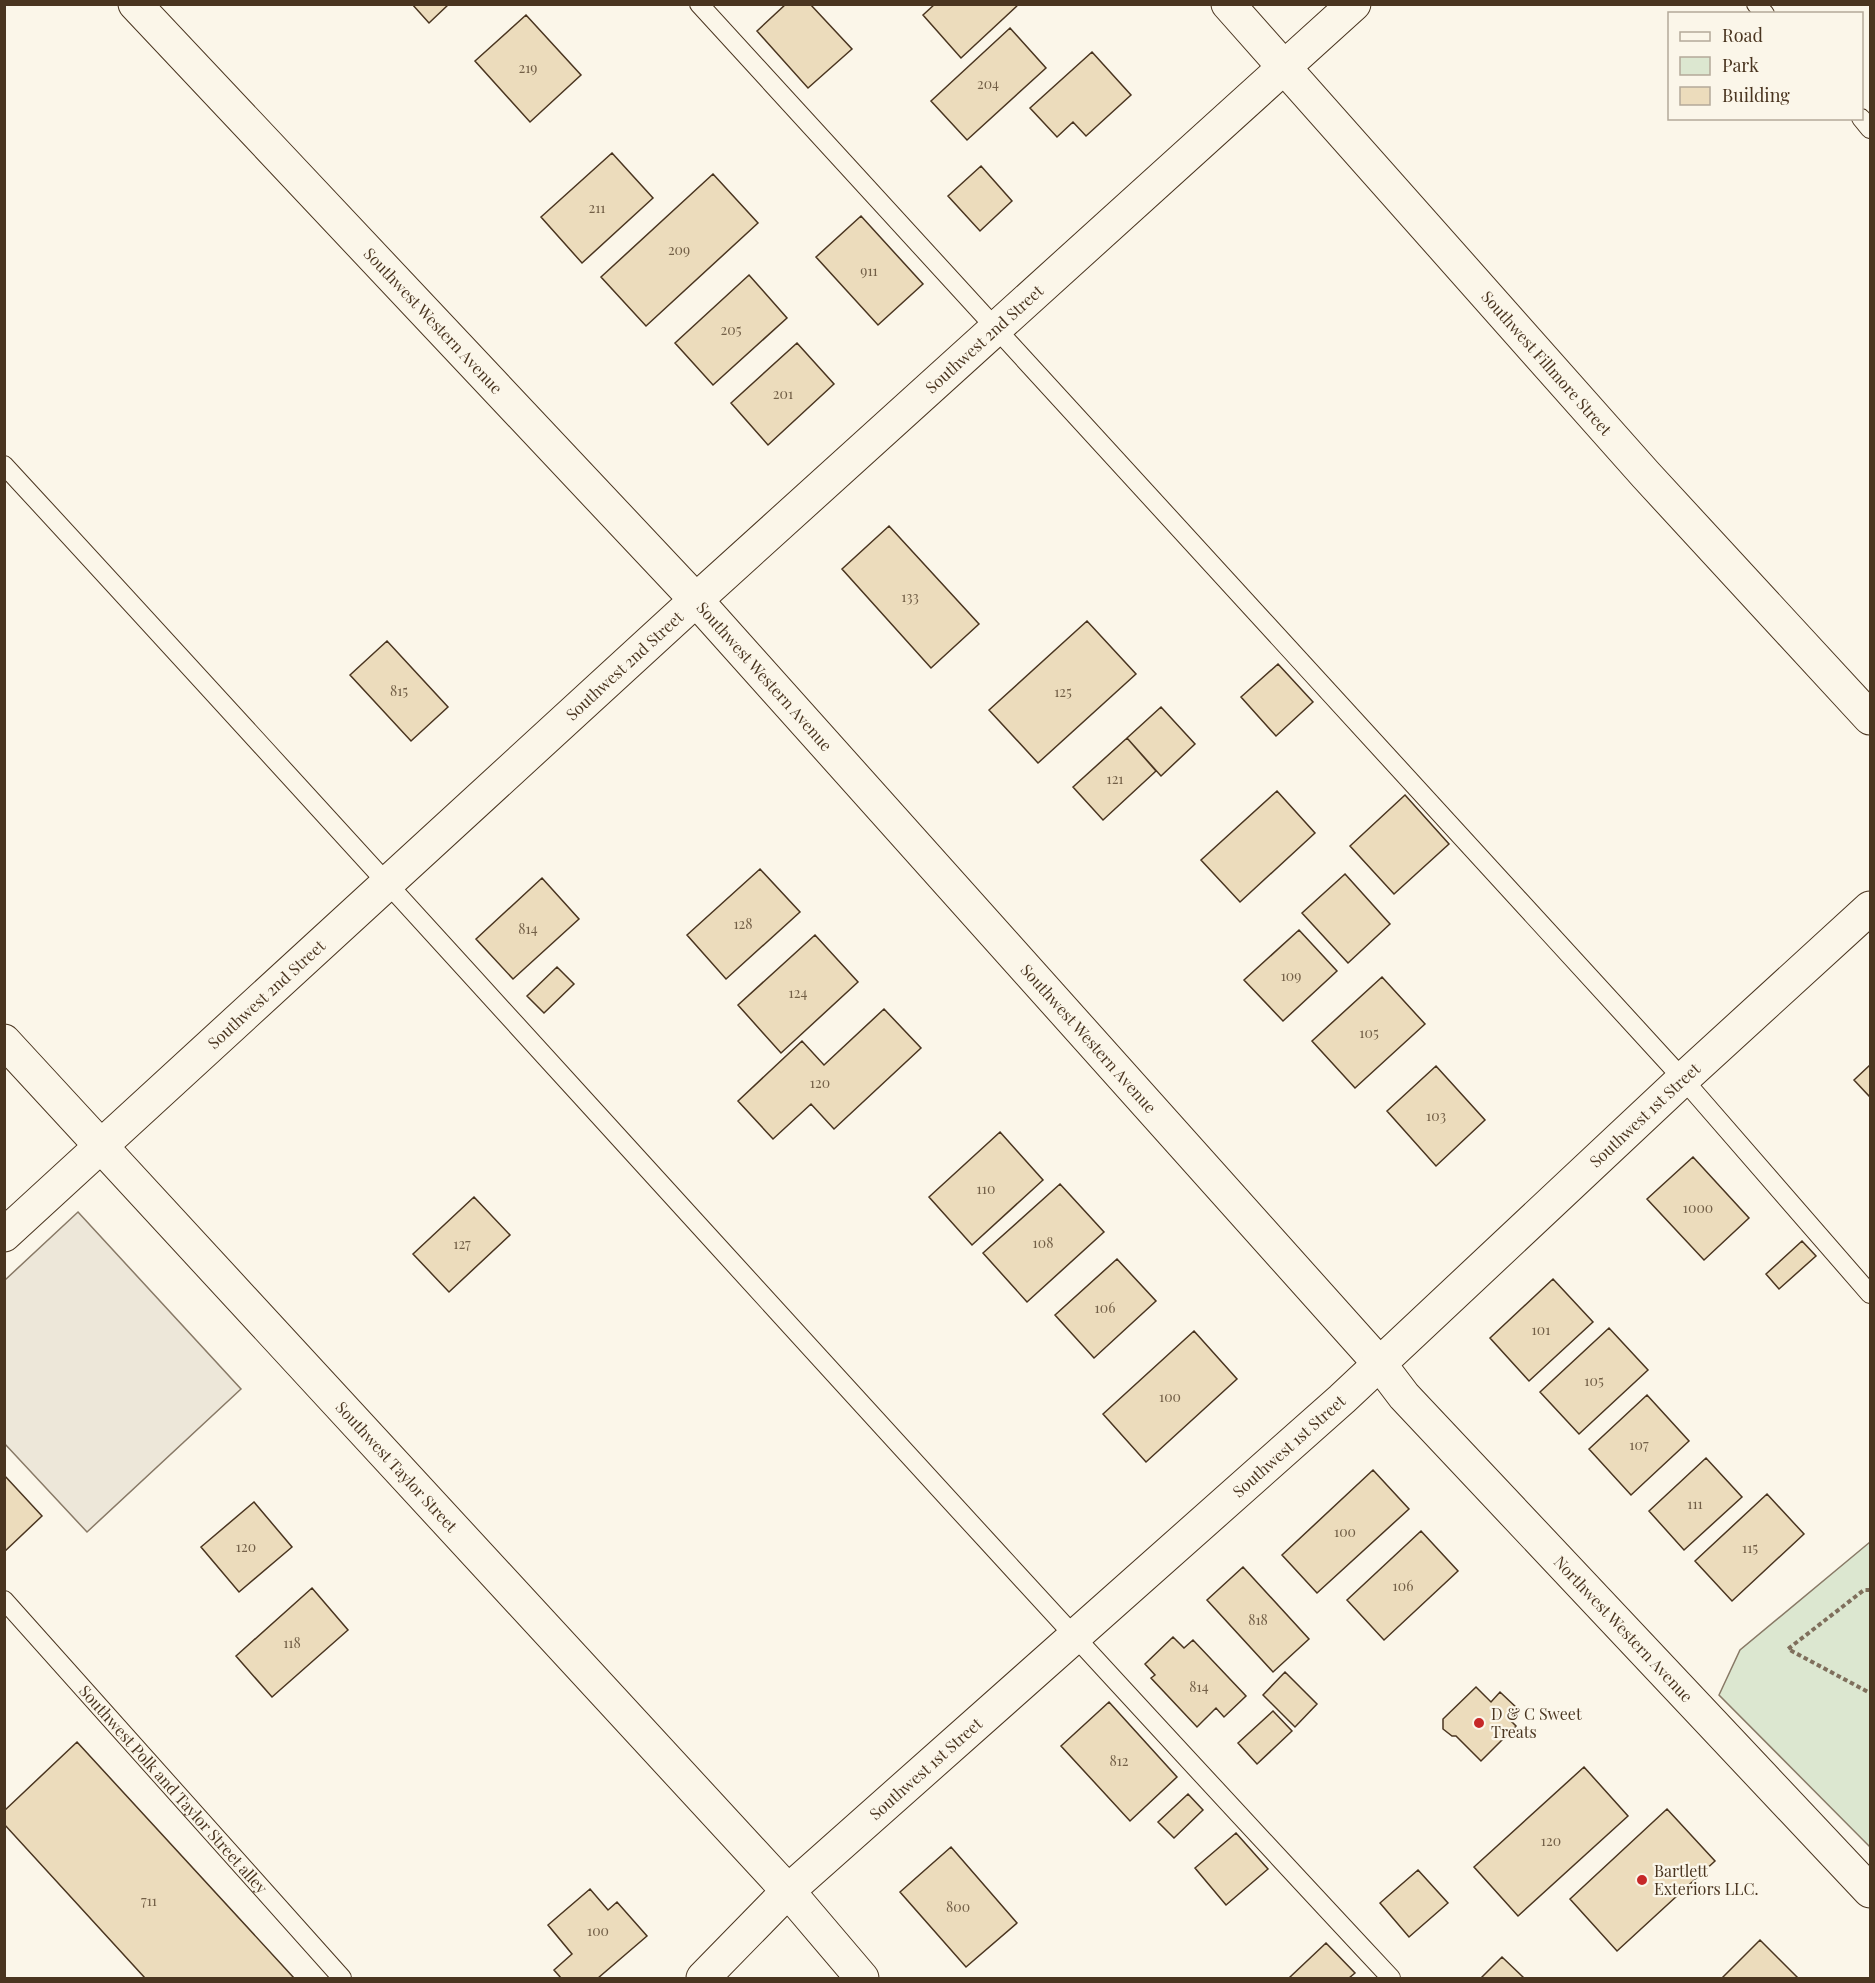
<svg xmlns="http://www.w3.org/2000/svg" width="1875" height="1983" font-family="'Playfair Display',serif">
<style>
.green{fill:#dce7d0;stroke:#887966;stroke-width:1.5}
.parking{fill:#ede7d9;stroke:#887966;stroke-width:1.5}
.building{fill:#ecdcbc;stroke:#4a3520;stroke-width:1.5}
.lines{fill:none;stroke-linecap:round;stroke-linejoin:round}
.service-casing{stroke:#4a3520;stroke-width:20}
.minor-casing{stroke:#4a3520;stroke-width:35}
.tertiary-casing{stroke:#4a3520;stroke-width:35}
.path{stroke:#7f6f5c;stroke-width:4;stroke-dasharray:4.5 3;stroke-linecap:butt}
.service{stroke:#fbf6e9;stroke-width:18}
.minor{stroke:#fbf6e9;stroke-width:33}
.tertiary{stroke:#fbf6e9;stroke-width:33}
.poi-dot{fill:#c62828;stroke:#fbf6e9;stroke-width:2}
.labels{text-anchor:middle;stroke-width:4.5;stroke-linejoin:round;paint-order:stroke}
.number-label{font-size:14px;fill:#725f47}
.street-label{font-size:16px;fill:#4a3520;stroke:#fbf6e9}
.poi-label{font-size:16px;fill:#4a3520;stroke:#fbf6e9;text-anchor:start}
</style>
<rect width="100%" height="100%" fill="#fbf6e9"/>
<path class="green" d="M1870,1542V1847L1719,1695L1740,1650Z"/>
<path class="parking" d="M78,1212L241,1389L87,1532L4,1443L5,1280Z"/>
<path class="building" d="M412,4H449L429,23Z
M786,4H810L852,49L808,88L757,31Z
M935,4H1019L961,58L923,15Z
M526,15L581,75L530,122L475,61Z
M1010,28L1046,68L967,140L931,101Z
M1092,52L1131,95L1086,136L1073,122L1057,137L1030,108Z
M612,153L653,198L582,263L541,217Z
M981,166L1012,201L980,231L948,196Z
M713,174L758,223L646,326L601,277Z
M861,216L923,284L878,325L816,257Z
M749,275L787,318L713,385L675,343Z
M797,343L834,384L768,445L731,403Z
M889,526L979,624L931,668L842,569Z
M1087,621L1136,674L1038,763L989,710Z
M387,641L448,707L411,741L350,675Z
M1278,664L1313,702L1276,736L1241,697Z
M1161,707L1195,744L1161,776L1127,738Z
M1127,738L1156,771L1103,820L1073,787Z
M1277,791L1315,833L1240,902L1201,860Z
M1405,795L1449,844L1394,894L1350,846Z
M760,869L800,912L726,979L687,935Z
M1345,874L1390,924L1348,963L1302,913Z
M542,878L579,919L513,979L476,939Z
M1299,930L1337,971L1283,1021L1244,980Z
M815,935L858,982L781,1053L738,1005Z
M557,967L574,984L544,1013L527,996Z
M1382,977L1425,1024L1355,1088L1312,1041Z
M884,1009L921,1048L834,1129L811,1104L773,1139L738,1101L802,1041L824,1065Z
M1870,1065V1097L1854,1080Z
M1436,1066L1485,1120L1436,1166L1387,1111Z
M1000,1132L1043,1180L972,1245L929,1197Z
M1693,1157L1749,1218L1704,1260L1647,1199Z
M1060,1184L1104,1232L1027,1302L983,1253Z
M474,1197L510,1235L449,1292L413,1254Z
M1802,1241L1816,1256L1779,1289L1766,1274Z
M1117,1259L1156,1301L1094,1358L1055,1315Z
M1553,1279L1593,1322L1529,1381L1490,1338Z
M1609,1328L1648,1370L1579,1434L1540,1392Z
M1194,1331L1237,1379L1146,1462L1103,1414Z
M1647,1395L1689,1441L1631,1495L1589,1449Z
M1706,1458L1742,1497L1684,1550L1649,1511Z
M1373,1470L1409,1509L1317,1593L1282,1555Z
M4,1475L42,1516L4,1552Z
M1767,1494L1804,1534L1732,1601L1695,1561Z
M254,1502L292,1547L239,1592L201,1547Z
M1421,1531L1458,1571L1384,1640L1347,1600Z
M1243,1567L1309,1639L1273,1672L1207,1600Z
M312,1588L348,1630L272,1697L236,1656Z
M1173,1637L1184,1648L1193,1640L1246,1696L1224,1717L1216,1708L1197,1727L1151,1678L1155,1675L1145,1664Z
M1285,1672L1317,1704L1295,1727L1263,1695Z
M1476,1687L1491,1702L1500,1692L1519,1710L1509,1719L1516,1726L1481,1761L1456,1736H1452L1443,1729V1719Z
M1109,1702L1177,1777L1130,1821L1061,1746Z
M1273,1711L1292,1731L1257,1764L1238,1743Z
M77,1742L294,1978H145L4,1824V1811Z
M1584,1767L1628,1816L1518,1916L1474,1867Z
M1188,1794L1203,1810L1174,1838L1158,1822Z
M1667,1809L1715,1861L1617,1951L1570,1899Z
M1236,1833L1268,1869L1226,1905L1195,1868Z
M951,1847L1017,1923L966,1967L900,1892Z
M1418,1870L1448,1903L1409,1937L1380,1903Z
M590,1889L608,1910L617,1902L647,1936L598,1978H561L554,1970L572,1954L548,1925Z
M1760,1940L1798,1978H1722Z
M1326,1943L1355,1973L1349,1978H1289Z
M1502,1957L1524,1978H1481Z"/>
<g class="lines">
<defs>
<g id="service">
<path d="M699,4L1683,1079L1870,1294"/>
<path d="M1756,4L1765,14"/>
<path d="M1861,118L1870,129"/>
<path d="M4,465C468,968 924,1478 1391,1978"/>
<path id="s1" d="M4,1600L342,1978"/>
</g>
<g id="minor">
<path id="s2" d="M135,4L696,600L1379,1363L1404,1396L1870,1891"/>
<path id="s3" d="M1228,4L1646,475L1870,718"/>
<path id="s4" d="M4,1041L788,1891L862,1978"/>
<path id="s5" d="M4,1235L696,600L1354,4"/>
<path d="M703,1978L788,1891"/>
</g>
<g id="tertiary">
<path id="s6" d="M788,1891L1342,1399L1683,1079L1870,908"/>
</g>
</defs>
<use href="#service" class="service-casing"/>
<use href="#minor" class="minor-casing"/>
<use href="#tertiary" class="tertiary-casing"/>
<path class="path" d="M1870,1590H1864L1788,1649L1870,1693"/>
<use href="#service" class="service"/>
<use href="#minor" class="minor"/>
<use href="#tertiary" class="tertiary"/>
</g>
<g class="poi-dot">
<circle cx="1479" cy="1723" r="6"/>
<circle cx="1642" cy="1880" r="6"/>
</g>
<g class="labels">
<g class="number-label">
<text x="528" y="73">219</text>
<text x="988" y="89">204</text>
<text x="597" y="213">211</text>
<text x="679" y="255">209</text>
<text x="869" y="276">911</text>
<text x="731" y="335">205</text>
<text x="783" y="399">201</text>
<text x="910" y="602">133</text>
<text x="399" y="696">815</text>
<text x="1063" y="697">125</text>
<text x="1115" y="784">121</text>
<text x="743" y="929">128</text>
<text x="528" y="934">814</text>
<text x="1291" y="981">109</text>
<text x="798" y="998">124</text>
<text x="1369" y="1038">105</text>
<text x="820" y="1088">120</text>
<text x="1436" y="1121">103</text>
<text x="986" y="1194">110</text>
<text x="1698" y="1213">1000</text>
<text x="1043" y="1248">108</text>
<text x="462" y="1249">127</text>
<text x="1105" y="1313">106</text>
<text x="1541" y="1335">101</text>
<text x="1594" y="1386">105</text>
<text x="1170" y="1402">100</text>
<text x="1639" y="1450">107</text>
<text x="1695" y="1509">111</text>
<text x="1345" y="1537">100</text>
<text x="246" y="1552">120</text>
<text x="1750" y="1553">115</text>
<text x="1403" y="1591">106</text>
<text x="1258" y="1625">818</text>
<text x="292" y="1648">118</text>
<text x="1199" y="1692">814</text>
<text x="1119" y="1766">812</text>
<text x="1551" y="1846">120</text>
<text x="149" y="1906">711</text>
<text x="958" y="1912">800</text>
<text x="598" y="1936">100</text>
</g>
<g class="street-label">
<text dy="6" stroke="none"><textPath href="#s2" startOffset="435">Southwest Western Avenue</textPath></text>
<text dy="6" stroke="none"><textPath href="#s5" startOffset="1328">Southwest 2nd Street</textPath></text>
<text dy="6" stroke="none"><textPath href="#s3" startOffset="480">Southwest Fillmore Street</textPath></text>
<text dy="6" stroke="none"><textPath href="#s5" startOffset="842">Southwest 2nd Street</textPath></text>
<text dy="6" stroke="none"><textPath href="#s2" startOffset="921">Southwest Western Avenue</textPath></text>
<text dy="6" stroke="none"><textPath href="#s5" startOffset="356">Southwest 2nd Street</textPath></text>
<text dy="6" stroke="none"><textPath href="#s2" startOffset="1407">Southwest Western Avenue</textPath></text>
<text dy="6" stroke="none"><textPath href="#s6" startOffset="1156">Southwest 1st Street</textPath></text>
<text dy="6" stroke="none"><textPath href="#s6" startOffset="670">Southwest 1st Street</textPath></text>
<text dy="6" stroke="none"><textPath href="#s4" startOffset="579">Southwest Taylor Street</textPath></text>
<text dy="6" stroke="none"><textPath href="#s2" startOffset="2204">Northwest Western Avenue</textPath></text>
<text dy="6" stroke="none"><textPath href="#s6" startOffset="184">Southwest 1st Street</textPath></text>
<text dy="6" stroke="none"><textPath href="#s1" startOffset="254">Southwest Polk and Taylor Street alley</textPath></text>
</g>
<g class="poi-label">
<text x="1491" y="1720">D &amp; C Sweet<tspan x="1491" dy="18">Treats</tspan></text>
<text x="1654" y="1877">Bartlett<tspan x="1654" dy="18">Exteriors LLC.</tspan></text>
</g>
</g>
<rect width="1875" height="1983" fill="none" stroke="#4a3520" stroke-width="12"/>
<rect x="1668" y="12" width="195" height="108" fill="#fbf6e9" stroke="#b4a999" stroke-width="1.5"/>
<rect x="1680" y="32" width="30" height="9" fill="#fbf6e9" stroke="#b4a999" stroke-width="1.5"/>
<text x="1722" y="42" font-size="18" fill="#4a3520">Road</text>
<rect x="1680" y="57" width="30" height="18" fill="#dce7d0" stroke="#b4a999" stroke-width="1.5"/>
<text x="1722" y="72" font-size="18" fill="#4a3520">Park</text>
<rect x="1680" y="87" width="30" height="18" fill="#ecdcbc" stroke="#b4a999" stroke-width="1.5"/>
<text x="1722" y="102" font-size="18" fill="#4a3520">Building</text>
</svg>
